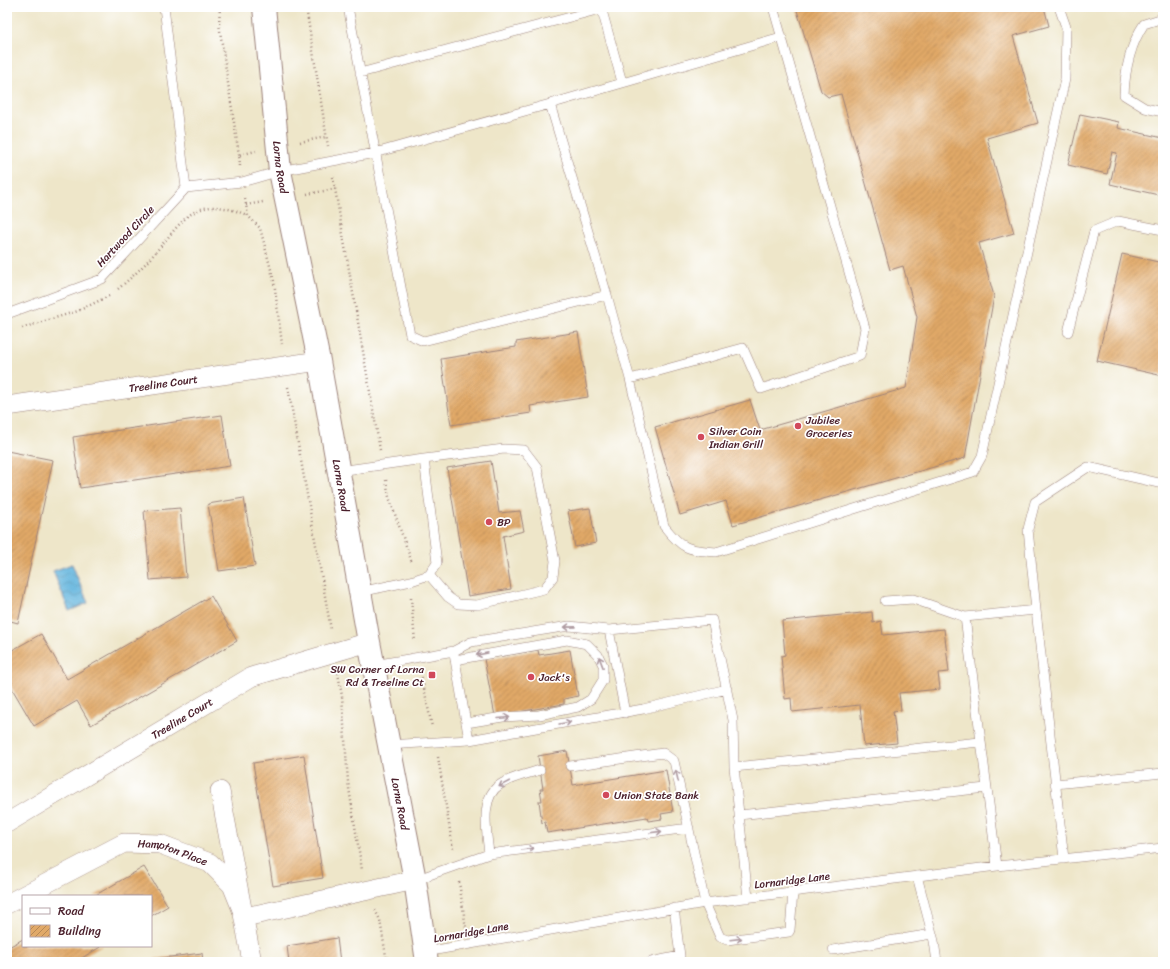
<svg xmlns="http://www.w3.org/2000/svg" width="1170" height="969" font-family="Sriracha,sans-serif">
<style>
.water{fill:url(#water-waves);stroke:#566a84}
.building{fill:url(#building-hatch)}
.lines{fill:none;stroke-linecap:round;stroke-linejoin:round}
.lane-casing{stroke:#9c827a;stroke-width:10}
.street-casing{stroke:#9c827a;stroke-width:20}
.secondary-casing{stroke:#9c827a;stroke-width:24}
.path{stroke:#9c827a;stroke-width:2.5;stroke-dasharray:1 3;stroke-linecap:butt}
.lane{stroke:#fff;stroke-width:9}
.street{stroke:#fff;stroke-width:19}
.secondary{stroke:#fff;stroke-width:22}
.oneway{stroke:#ae9aa0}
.poi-dot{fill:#d1495b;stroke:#fff;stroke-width:1.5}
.labels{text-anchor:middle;stroke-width:3.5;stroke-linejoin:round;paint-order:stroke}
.street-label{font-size:11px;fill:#4a1f2b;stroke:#fff}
.poi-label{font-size:11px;fill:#4a1f2b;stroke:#fff;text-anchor:start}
</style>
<defs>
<pattern id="water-waves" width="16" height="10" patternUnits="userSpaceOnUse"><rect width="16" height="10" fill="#61b4dd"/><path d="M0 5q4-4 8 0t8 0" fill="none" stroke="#5292b3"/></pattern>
<pattern id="building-hatch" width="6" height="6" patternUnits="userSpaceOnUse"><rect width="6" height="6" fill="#e1a968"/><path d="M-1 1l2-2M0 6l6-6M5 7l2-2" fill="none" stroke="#b88956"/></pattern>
</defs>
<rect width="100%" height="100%" fill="#fff"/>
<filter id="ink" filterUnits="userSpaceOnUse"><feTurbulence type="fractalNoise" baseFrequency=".025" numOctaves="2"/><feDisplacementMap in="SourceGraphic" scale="8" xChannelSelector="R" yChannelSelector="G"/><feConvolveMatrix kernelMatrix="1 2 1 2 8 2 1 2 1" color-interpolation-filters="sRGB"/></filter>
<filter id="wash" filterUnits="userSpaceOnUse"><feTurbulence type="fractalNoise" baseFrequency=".012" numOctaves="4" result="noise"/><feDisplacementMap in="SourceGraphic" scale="16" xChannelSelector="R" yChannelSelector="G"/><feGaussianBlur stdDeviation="0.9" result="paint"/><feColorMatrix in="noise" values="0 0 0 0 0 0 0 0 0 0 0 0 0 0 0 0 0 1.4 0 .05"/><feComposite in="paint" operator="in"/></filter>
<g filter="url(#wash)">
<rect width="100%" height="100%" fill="#eee6c9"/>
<path class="water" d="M72,564L88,603L69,611L53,571Z"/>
<g id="blocks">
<path class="building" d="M796,7H1044L1049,26L1013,36L1038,123L987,138L1014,233L979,243L994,296L965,458L733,525L726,501L680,515L655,427L750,400L760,430L906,388L917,317L903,266L890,270L841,94L828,97L821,91Z
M1080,114L1119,122L1118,128L1163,138V196L1110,184L1117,153L1112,152L1107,174L1068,165Z
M1122,254L1163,263V376L1097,361Z
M578,332L588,397L530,406L531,413L451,425L441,359L516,347V342Z
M222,415L230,466L80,488L73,437Z
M7,451L53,460L18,623L7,620Z
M491,461L499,513L520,511L524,531L503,536L511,589L468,596L447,468Z
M244,498L255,566L219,571L208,504Z
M180,508L186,577L150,580L144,511Z
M590,508L596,543L575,547L568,511Z
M211,596L237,641L91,725L77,701L34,726L7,680V653L41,634L67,679Z
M872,612L873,623L881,621L883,635L944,629L949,672L938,673L940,689L899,693L901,710L893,711L897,743L864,746L860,705L792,712L791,698L785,699L781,656L785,655L782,621Z
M538,650L539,655L570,650L578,696L564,699V704L495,716L484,659Z
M567,751L573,785L666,770L673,812L661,814L662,819L648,821L647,817L547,833L545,822L542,823L539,801H542L540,789H543L538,756Z
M304,755L323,878L273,886L253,763Z
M144,867L168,906L151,916V896H94Z
M337,938L340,962H289L287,946Z
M23,939V946H102L75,962H7V948Z
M202,953L203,962H154V959Z"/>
</g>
</g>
<g filter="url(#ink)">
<use href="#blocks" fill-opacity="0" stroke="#9c827a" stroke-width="1"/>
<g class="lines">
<defs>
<path id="lane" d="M164,7L186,188
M348,7L410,335L423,341L607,295
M601,7L622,82
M1163,18L1144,24C1130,45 1125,70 1124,95L1145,108L1163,112
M360,73L608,7
M550,104L781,37
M7,314L102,279L186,188L242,182L280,171L375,153L550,104L607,295L630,379L743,348L761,389L860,356L865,328L773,7
M1068,332L1094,231L1118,221L1163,230
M630,379L664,526C682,549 687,550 716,552L973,472L982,456L1065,79L1066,27L1059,7
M424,459L504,449L524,450L537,467L555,561L553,577L544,589L477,605L458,604L448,597L429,575
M339,471L424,459L437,563L429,575L411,581L360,592
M885,601L913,599L965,617L997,866
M1036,610L1064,859
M965,617L1036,610L1028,529L1035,502L1088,467L1163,484
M609,630L625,713
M454,654L469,740
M455,660L567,640L587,644L598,655L603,665V680L598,688L591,699L578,707L539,715L503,717L466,723
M374,665L454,651L471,642L569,626L609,630L712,620L733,720L734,767
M388,745L469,740L643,709L727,689
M570,766L663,753L674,761L705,903L720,937L727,940L789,932L790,930L793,892
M1055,784L1163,773
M739,815L986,788
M489,854C487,832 479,797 501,784C512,777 528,774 540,770
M917,876L934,941L937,962
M415,880L489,854L689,828
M748,898L734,767L980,742
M833,950L932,934
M425,952L705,903L997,866L1163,848
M651,962L680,956L674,908"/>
<g id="street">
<path id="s1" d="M7,406L319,361"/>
<path d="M220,791L252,962"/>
<path id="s2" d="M7,823L251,677L369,642"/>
<path id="s3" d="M7,904L124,843L160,844L210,863L232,885L245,917L415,880"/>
</g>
<g id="secondary">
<path id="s4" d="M264,7L280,171L319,361L369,642L415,880L427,962"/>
</g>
</defs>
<use href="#lane" class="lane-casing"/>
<use href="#street" class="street-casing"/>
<use href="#secondary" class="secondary-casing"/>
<path class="path" d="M220,7L219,24L239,155
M306,7L328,146
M300,142L326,137
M240,166L239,155L256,151
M333,177L380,450
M307,194L335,189
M245,199L248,216L260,228L274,281L282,344
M246,205L263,202
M118,289C131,278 144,266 155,253C186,217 195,194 247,215
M22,328L78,311L111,295
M288,387L331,630
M386,480L389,497L412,563
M411,598L415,641
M338,673L342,696L348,782L362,870
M421,673L432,727
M438,757L453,849
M459,882L466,928
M375,910L380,920L387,962"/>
<use href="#lane" class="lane"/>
<use href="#street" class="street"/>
<use href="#secondary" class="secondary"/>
</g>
<defs><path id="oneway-shaft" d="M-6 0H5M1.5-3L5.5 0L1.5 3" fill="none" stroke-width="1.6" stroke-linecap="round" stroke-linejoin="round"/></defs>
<g class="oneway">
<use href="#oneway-shaft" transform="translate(570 627) rotate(179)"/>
<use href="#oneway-shaft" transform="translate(482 654) rotate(169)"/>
<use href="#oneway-shaft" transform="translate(601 662) rotate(-111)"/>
<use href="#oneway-shaft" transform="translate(504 718) rotate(-5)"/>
<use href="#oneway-shaft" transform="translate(565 723) rotate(-10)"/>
<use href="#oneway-shaft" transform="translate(677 776) rotate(-103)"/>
<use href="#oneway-shaft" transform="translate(504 784) rotate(152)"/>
<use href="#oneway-shaft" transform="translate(656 832) rotate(-7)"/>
<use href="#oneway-shaft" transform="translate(528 849) rotate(-7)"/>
<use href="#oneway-shaft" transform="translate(736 939) rotate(-7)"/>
</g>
</g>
<g class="poi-dot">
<circle cx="798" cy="426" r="4"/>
<circle cx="701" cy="437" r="4"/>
<circle cx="489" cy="522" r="4"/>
<rect x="428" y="671" width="8" height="8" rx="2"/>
<circle cx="531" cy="677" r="4"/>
<circle cx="606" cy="795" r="4"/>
</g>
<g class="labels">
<g class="street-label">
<text dy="4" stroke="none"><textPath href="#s4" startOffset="161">Lorna Road</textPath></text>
<text transform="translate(125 236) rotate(-47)" y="4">Hartwood Circle</text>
<text dy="4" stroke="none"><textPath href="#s1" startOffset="158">Treeline Court</textPath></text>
<text dy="4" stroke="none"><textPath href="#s4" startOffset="485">Lorna Road</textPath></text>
<text dy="4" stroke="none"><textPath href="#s2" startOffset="204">Treeline Court</textPath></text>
<text dy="4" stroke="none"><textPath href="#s4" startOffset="809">Lorna Road</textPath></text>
<text dy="4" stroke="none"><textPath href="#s3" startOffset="182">Hampton Place</textPath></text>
<text transform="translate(792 880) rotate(-7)" y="4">Lornaridge Lane</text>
<text transform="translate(471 932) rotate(-10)" y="4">Lornaridge Lane</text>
</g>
<g class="poi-label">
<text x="806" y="424">Jubilee<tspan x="806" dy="13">Groceries</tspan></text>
<text x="709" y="435">Silver Coin<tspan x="709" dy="13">Indian Grill</tspan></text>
<text x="497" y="526">BP</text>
<text x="424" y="673" text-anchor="end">SW Corner of Lorna<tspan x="424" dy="13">Rd &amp; Treeline Ct</tspan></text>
<text x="539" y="681">Jack's</text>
<text x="614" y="799">Union State Bank</text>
</g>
</g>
<rect width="1170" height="969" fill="none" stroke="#fff" stroke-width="24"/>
<rect x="22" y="895" width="130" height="52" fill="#ffffff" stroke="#b7a5aa"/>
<rect x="30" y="908" width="20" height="6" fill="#ffffff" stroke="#b7a5aa"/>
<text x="58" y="915" font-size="12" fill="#4a1f2b">Road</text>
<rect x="30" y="925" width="20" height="12" fill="url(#building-hatch)" stroke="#b7a5aa"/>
<text x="58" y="935" font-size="12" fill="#4a1f2b">Building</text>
</svg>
